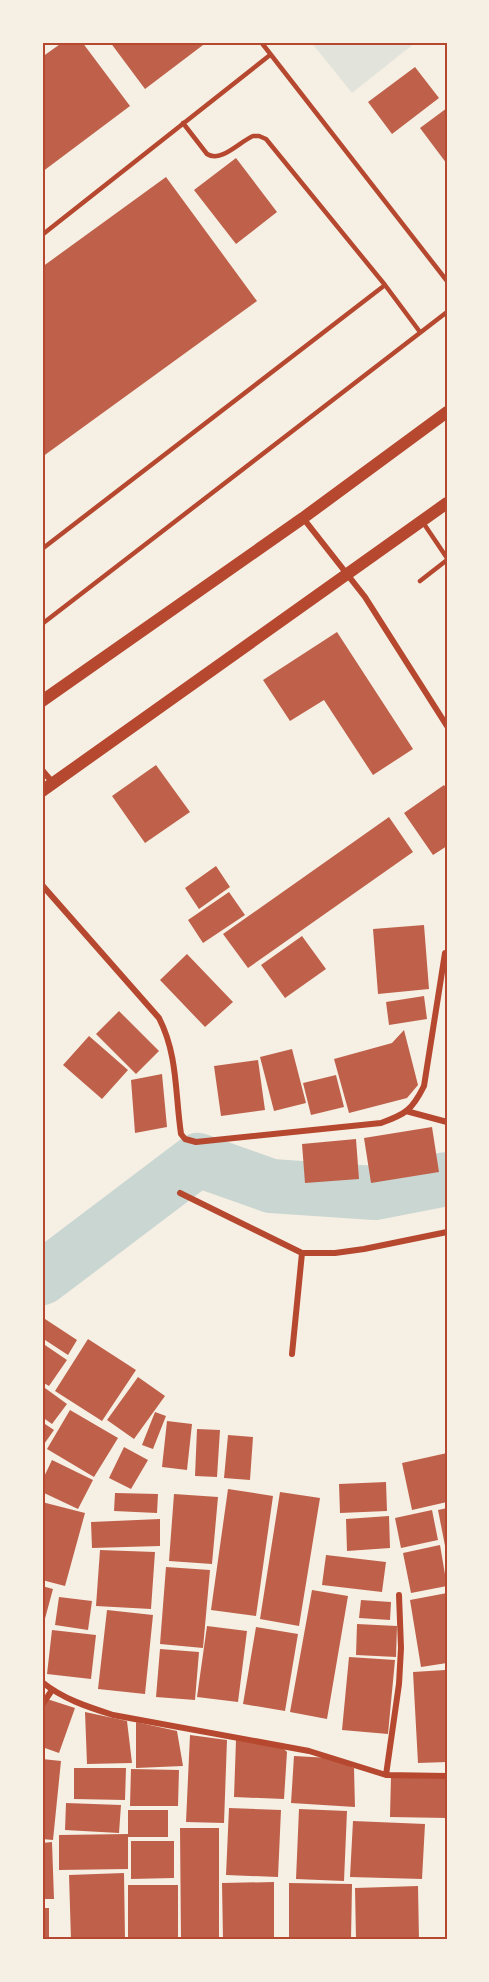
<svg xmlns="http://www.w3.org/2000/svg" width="489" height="1982" font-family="Roboto,sans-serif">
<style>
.green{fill:#e2e4dc}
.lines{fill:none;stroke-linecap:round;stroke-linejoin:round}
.river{stroke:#c9d6d2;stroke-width:54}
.building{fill:#bf614a}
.service{stroke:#b5482f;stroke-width:4.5}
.minor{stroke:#b5482f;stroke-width:6}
.secondary{stroke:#b5482f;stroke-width:12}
.neatline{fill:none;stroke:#b5482f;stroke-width:2}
</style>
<rect width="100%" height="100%" fill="#f6efe4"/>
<path class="green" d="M311,42H416L352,93Z"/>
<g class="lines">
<path class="river" d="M42,1278L198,1160L271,1186L375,1193L447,1179"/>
</g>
<path class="building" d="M63,42H82L130,106L42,172V57Z
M110,42H207L145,89Z
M415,67L439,98L392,134L368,102Z
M447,108V164L420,128Z
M236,158L277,212L236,244L194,190Z
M166,177L257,301L42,457V267Z
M337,632L413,749L373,775L324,700L290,721L263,680Z
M156,765L190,812L145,843L112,796Z
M444,785L447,789V846L433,855L404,813Z
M389,817L413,852L248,968L223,934Z
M216,866L230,887L199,909L185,888Z
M229,892L245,915L203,943L188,920Z
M424,925L429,989L378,994L373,929Z
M302,936L326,969L285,998L261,965Z
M187,954L233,1002L205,1027L160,980Z
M424,996L427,1019L389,1025L386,1002Z
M119,1011L159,1051L136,1074L96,1034Z
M404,1030L418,1085L407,1098L349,1113L334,1059L392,1043Z
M89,1036L128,1070L102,1099L63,1065Z
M292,1049L306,1103L274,1111L260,1057Z
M258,1060L265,1110L221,1116L214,1066Z
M162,1074L167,1127L135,1133L131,1080Z
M336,1075L344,1107L311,1115L303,1083Z
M432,1127L439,1172L371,1183L364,1138Z
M356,1139L359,1179L305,1183L302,1144Z
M42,1317L77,1340L68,1355L42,1338Z
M88,1339L136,1370L102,1421L55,1391Z
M42,1343L67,1360L49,1386L42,1382Z
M138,1377L165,1396L134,1439L107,1420Z
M45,1388L67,1404L52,1424L42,1417V1391Z
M70,1410L118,1438L94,1477L47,1449Z
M155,1412L166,1416L153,1449L142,1445Z
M167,1421L192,1424L187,1470L162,1467Z
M42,1422L54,1430L42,1447Z
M197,1429L220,1430L217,1477L195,1476Z
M228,1435L253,1437L250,1480L224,1478Z
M124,1447L148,1460L131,1489L109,1478Z
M447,1453V1502L412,1510L402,1463Z
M52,1460L93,1480L78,1509L42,1492V1481Z
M386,1482L387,1511L340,1513L339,1484Z
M228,1489L273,1496L256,1616L211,1610Z
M280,1492L320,1498L299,1626L260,1619Z
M115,1493L158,1494L157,1513L114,1511Z
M174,1494L218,1497L212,1564L169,1561Z
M42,1502L85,1513L65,1586L42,1580Z
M447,1508V1551H446L438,1510Z
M432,1510L438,1540L401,1548L395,1518Z
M389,1516L390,1548L347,1551L346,1519Z
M160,1519V1546L92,1548L91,1522Z
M440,1545L447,1586L411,1593L403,1553Z
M100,1550L155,1552L151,1609L96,1606Z
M326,1555L386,1562L382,1592L322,1585Z
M166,1567L210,1570L203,1648L160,1644Z
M42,1586L53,1589L43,1626H42Z
M312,1590L348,1596L327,1719L290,1712Z
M447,1593V1663L421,1667L410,1600Z
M59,1597L92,1601L88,1630L55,1625Z
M361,1600L391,1602L390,1620L359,1618Z
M107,1610L153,1615L145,1694L98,1689Z
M357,1624L397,1626L396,1657L356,1655Z
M207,1626L247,1631L238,1702L197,1697Z
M256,1627L298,1634L285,1711L243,1704Z
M52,1630L96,1635L91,1679L47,1674Z
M160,1649L199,1652L195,1700L156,1697Z
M349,1657L395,1660L388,1734L342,1730Z
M445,1670L447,1762L418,1763L413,1672Z
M47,1699L75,1708L59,1753L42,1747V1714Z
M85,1712L127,1721L132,1763L87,1764Z
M136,1722L177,1731L183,1766L136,1768Z
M190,1735L227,1740L224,1823L186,1822Z
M236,1740L283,1748L287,1752L284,1799L234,1797Z
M294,1756L330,1758L354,1768L355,1807L291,1803Z
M42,1759L61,1761L53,1840L42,1839Z
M74,1768H126L125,1800L74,1799Z
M131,1769L179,1770L178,1806H130Z
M391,1777L447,1778V1818L390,1817Z
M66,1803L121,1805L119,1833L65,1830Z
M229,1808L281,1810L278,1877L226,1875Z
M299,1809L347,1811L344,1881L296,1879Z
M128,1810H168V1837H128V1869L59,1870V1835L128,1834Z
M353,1821L425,1824L422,1879L350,1877Z
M180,1828H219V1940H181Z
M131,1841H174V1878L131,1879Z
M52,1842L54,1899H42V1843Z
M124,1873L125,1939L71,1940L69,1875Z
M274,1882V1940H223L222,1883Z
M289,1883L352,1884L351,1940H289Z
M128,1885H178V1940H128Z
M418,1886L419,1940H356L355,1888Z
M42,1908H49V1940H42Z"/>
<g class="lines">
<path class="service" d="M261,42L447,281
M183,123L207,154C221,163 239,142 253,136H259L266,139L385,285L420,332
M42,235L270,55
M422,521L447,558
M42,549L385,285
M420,581L447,560
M42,624L447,312"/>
<path class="minor" d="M303,518L365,597L447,726
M42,770L53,783
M42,885L159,1018C178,1055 175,1094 181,1134L185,1139L196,1142L381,1123C406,1114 412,1110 424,1086L445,953
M406,1111L447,1122
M180,1193L302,1253H335L364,1249L447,1232
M292,1354L302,1253
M42,1682C63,1699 88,1707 113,1715L309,1751L386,1775L447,1776
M42,1705L52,1690
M386,1775L399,1684L401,1648L399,1595"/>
<path class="secondary" d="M42,701L303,518L447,412
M42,791L447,503"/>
</g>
<rect width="489" height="1982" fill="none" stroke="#f6efe4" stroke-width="87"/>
<rect x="44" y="44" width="402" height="1894" class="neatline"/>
</svg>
